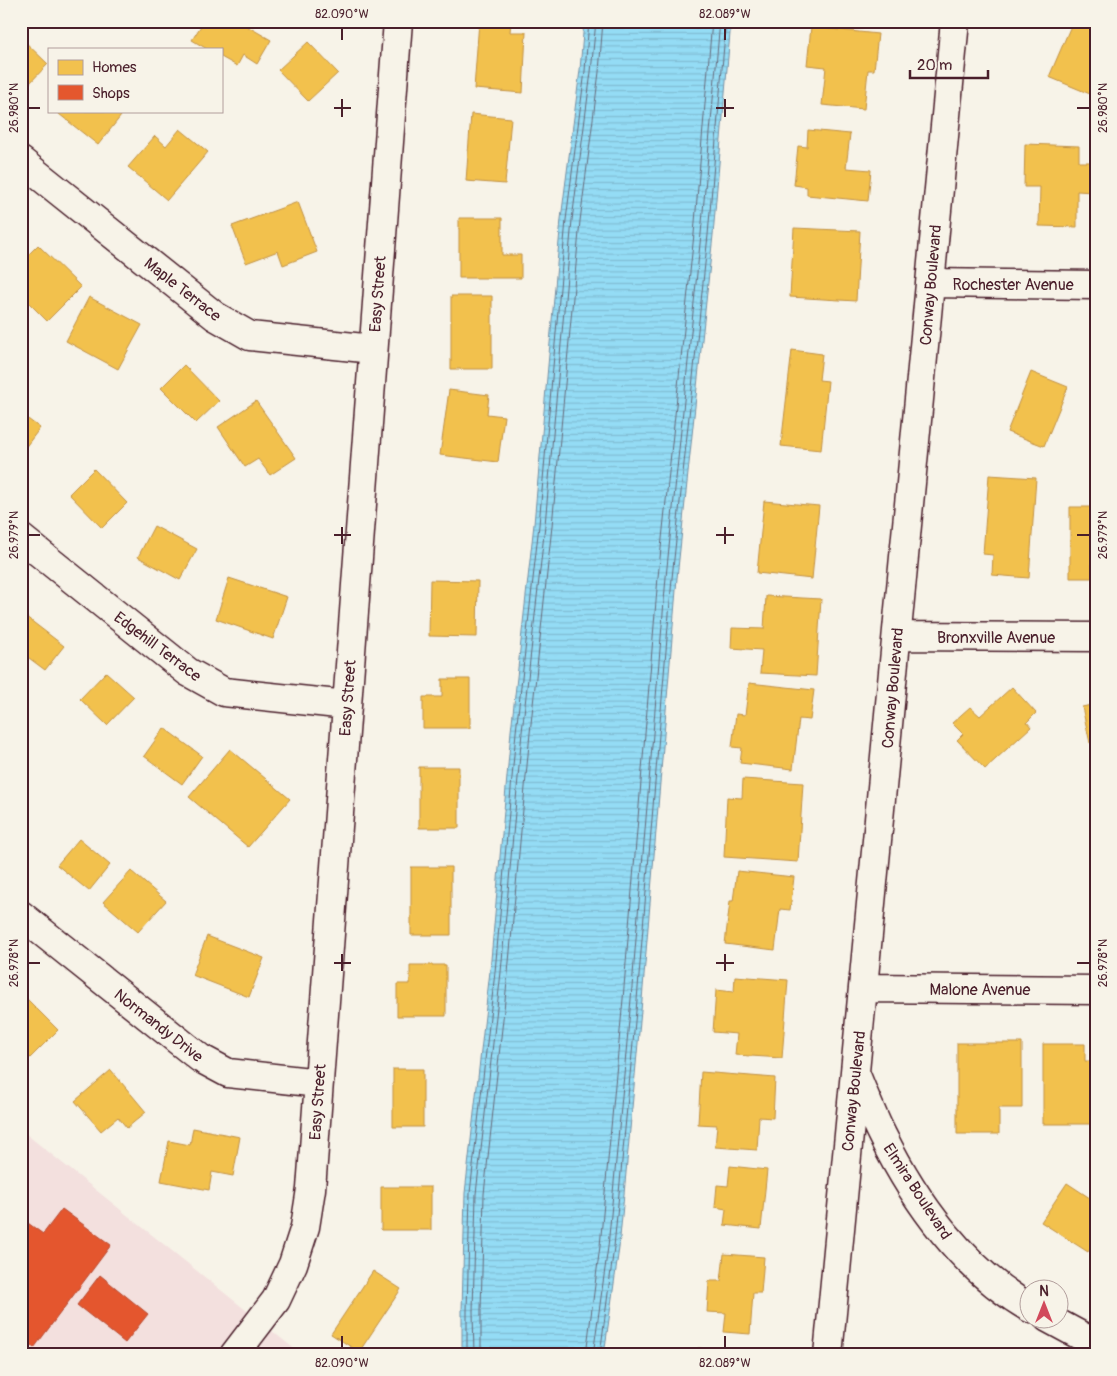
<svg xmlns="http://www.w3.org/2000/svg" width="1117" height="1376" font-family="Pangolin,sans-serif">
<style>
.built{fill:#f3e0de}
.water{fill:url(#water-rules);stroke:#7690a4}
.homes{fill:#f2c14e;stroke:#c09044}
.shops{fill:#e4572e;stroke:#b6462d}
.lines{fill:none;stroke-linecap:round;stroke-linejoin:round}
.shore{stroke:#686b7c;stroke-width:1}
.minor-casing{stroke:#4a1f2b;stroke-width:31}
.minor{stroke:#f7f3e8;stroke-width:28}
.ticks{fill:none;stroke:#4a1f2b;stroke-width:2}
.labels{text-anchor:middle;stroke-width:5;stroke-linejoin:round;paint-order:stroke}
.street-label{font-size:16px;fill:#4a1f2b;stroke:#f7f3e8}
.neatline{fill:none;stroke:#4a1f2b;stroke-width:2}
.ticks-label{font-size:12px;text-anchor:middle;fill:#4a1f2b}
</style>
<defs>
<pattern id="water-rules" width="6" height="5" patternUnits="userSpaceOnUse" patternTransform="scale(1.25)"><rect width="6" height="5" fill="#94dcf5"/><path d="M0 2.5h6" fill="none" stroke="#81bcd2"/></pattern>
</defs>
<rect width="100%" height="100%" fill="#f7f3e8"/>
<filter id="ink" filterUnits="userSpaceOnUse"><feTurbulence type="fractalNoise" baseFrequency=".02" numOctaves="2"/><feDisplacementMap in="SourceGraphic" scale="10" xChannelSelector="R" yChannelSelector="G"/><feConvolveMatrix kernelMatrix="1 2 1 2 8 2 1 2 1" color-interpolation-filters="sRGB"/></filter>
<g filter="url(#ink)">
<path class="built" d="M21,1130L302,1355H21Z"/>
<path class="water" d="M584,21H731L713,235L677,578L642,1000L619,1248L604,1355H462V1311L465,1193L490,971L511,731L534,524L561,219L580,70Z"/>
<path class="homes" d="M204,21H238L271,40L257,64L243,55L237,66L221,57V49H207L192,40Z
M479,21H511L510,32H526L523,93L474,89Z
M1073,21H1096V81L1090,94L1049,77Z
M811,27L878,34L874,70H868L864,109L822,105L826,67L807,65Z
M21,38L48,64L27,86L21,81Z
M308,42L338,73L308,101L278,70Z
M61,111H115L121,116L98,145L59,114Z
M471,114L511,118L505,184L466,181Z
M180,129L208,152L167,200L128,167L155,136L166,146Z
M808,130L850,134L846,168L871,170L868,201L807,195V187L794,185L798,146L807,147Z
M1025,144L1079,146V162H1092V192L1077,191V227L1039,226L1040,187H1024Z
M298,202L317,252L283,265L278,251L246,263L232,226Z
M459,218H502V255H521V278H459Z
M794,228L860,231L856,301L790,297Z
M38,245L81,287L47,321L21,295V262Z
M451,296H492V369H451Z
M89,297L142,325L118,369L66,341Z
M792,350L822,354L819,380L828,381L821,450L781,446Z
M184,365L219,401L196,423L161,388Z
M1031,372L1068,387L1044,446L1007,432Z
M449,390L489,395L487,414L504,416L498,462L440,455Z
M256,401L296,458L270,475L258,459L245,467L218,427Z
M21,414L40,428L21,453Z
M94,469L127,503L102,528L69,494Z
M989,475L1036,478L1029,578L992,575L993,555L983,554Z
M764,501L819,506L812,579L757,573Z
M1070,507H1096V560H1092V578H1070Z
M154,526L197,549L180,580L138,557Z
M229,578L287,597L273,639L216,619Z
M430,580L478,581L477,637L429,636Z
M766,596L821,599L816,676L760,673L762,650L731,648L732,628L764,629Z
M21,613L64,646L45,670L21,652Z
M106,672L134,697L107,725L80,699Z
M442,679H470V728H423V697H442Z
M749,683L814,690L810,720L799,719L793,769L740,763L742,748L732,747L736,714L745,715Z
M1012,687L1036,713L1027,722L1031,727L985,769L957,740L963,734L952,723L970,707L980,716Z
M1096,704V742L1090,743L1082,707Z
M164,728L202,756L182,784L144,756Z
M230,749L290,799L248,847L189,797Z
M419,767H459V828H419Z
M743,779L803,783L798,862L724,857L727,797L742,798Z
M79,839L110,865L89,891L57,865Z
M411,867H451V935H411Z
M131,871L166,901L138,932L103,902Z
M737,871L794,877L790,910L780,909L775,950L725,944L730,901H733Z
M207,936L264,958L249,997L192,975Z
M410,965H446V1016H397V984H410Z
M735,976L788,980L782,1058L735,1055L737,1034L713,1032L716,990L734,992Z
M27,999L58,1030L28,1060L21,1053V1038L28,1031L21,1024V1005Z
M957,1043H1022V1108H999V1134H957Z
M1043,1044H1085V1061H1096V1124H1043Z
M393,1069H423V1127H393Z
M111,1070L146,1112L127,1128L118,1117L101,1131L75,1101Z
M701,1072L775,1078L773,1118L759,1117L757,1150L715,1147L717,1125L698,1124Z
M193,1128L240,1137L233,1176L212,1172L209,1190L161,1181L169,1141L190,1145Z
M730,1166L767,1170L761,1229L724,1225L726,1209L715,1207L717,1185L728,1186Z
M1067,1183L1096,1202V1240L1088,1252L1041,1222Z
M381,1187H431V1230H381Z
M724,1254L764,1257L761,1293H753L750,1334L724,1332L726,1313L707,1312L709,1281H721Z
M373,1271L401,1289L359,1352L331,1334Z
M698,1348L753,1354V1355H697Z"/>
<path class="shops" d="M62,1209L111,1245L34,1348L21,1338V1218L43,1234Z
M100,1275L148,1314L125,1343L77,1305Z"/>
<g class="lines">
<path class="shore" d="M467,1355V1311L470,1193L495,972L516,732L539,525L566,220L585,71L589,21
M474,1355L473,1311L476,1194L501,972L522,732L545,525L572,220L591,72L596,21
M481,1355V1311L484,1194L508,973L530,733L552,526L580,221L599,72L603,21
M586,1355L600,1246L623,999L658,577L694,234L712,21
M593,1355L608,1247L631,999L666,577L701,234L720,21
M600,1355L614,1247L637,1000L672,578L708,235L726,21"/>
<defs>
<path id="minor" d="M21,161L215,316L250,336L373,349
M930,283L1096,285
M21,538L188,672L224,692L347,705
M897,636L1096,637
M21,915L200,1058L228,1073L319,1083
M863,988L1096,990
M856,1075C864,1095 872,1115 882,1135C915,1202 964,1270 1030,1308
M1048,1318L1096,1344
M234,1355L276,1300L293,1264L305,1227L311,1189L398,21
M828,1355L955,21"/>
</defs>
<use href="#minor" class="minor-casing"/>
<use href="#minor" class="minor"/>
</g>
</g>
<path class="ticks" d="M342,28V40M725,28V40M342,99V117M725,99V117M28,108H40M334,108H351M716,108H734M1077,108H1090M342,527V544M725,527V544M28,535H40M334,535H351M716,535H734M1077,535H1090M342,954V971M725,954V971M28,963H40M334,963H351M716,963H734M1077,963H1090M342,1336V1348M725,1336V1348"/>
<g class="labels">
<g class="street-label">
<text x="1013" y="290">Rochester Avenue</text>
<text transform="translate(930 285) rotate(-85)" y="6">Conway Boulevard</text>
<text transform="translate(183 289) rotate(38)" y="6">Maple Terrace</text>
<text transform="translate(377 294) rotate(-86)" y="6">Easy Street</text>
<text x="996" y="643">Bronxville Avenue</text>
<text transform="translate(158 646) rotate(37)" y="6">Edgehill Terrace</text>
<text transform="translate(892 688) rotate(-85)" y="6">Conway Boulevard</text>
<text transform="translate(347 698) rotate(-86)" y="6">Easy Street</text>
<text x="980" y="995">Malone Avenue</text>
<text transform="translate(159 1025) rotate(38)" y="6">Normandy Drive</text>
<text transform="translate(853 1091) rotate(-84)" y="6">Conway Boulevard</text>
<text transform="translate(317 1102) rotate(-86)" y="6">Easy Street</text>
<text transform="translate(918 1191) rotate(57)" y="6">Elmira Boulevard</text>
</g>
</g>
<rect width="1117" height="1376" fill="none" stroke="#f7f3e8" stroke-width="55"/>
<rect x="48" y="48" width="175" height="65" fill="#f7f3e8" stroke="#b29e9c"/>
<rect x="58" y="60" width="25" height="15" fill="#f2c14e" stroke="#b29e9c"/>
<text x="92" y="72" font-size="15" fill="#4a1f2b">Homes</text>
<rect x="58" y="85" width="25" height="15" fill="#e4572e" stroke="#b29e9c"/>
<text x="92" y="98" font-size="15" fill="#4a1f2b">Shops</text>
<g transform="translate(1044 1304)"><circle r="24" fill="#f7f3e8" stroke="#b29e9c"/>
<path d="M0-4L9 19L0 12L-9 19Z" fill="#d1495b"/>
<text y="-8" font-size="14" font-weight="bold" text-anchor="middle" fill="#4a1f2b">N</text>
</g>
<path d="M910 70v8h78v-8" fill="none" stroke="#4a1f2b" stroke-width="2.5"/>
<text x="917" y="70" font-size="15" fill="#4a1f2b" stroke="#f7f3e8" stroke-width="4" paint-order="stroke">20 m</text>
<rect x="28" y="28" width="1062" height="1320" class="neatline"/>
<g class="ticks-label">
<text x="342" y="18">82.090°W</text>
<text x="725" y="18">82.089°W</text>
<text transform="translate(14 108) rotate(-90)" y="4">26.980°N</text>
<text transform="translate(1103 108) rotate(-90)" y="4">26.980°N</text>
<text transform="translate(14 535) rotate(-90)" y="4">26.979°N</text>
<text transform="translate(1103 535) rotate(-90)" y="4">26.979°N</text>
<text transform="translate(14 963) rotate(-90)" y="4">26.978°N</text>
<text transform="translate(1103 963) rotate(-90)" y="4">26.978°N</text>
<text x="342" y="1367">82.090°W</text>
<text x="725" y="1367">82.089°W</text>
</g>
</svg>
